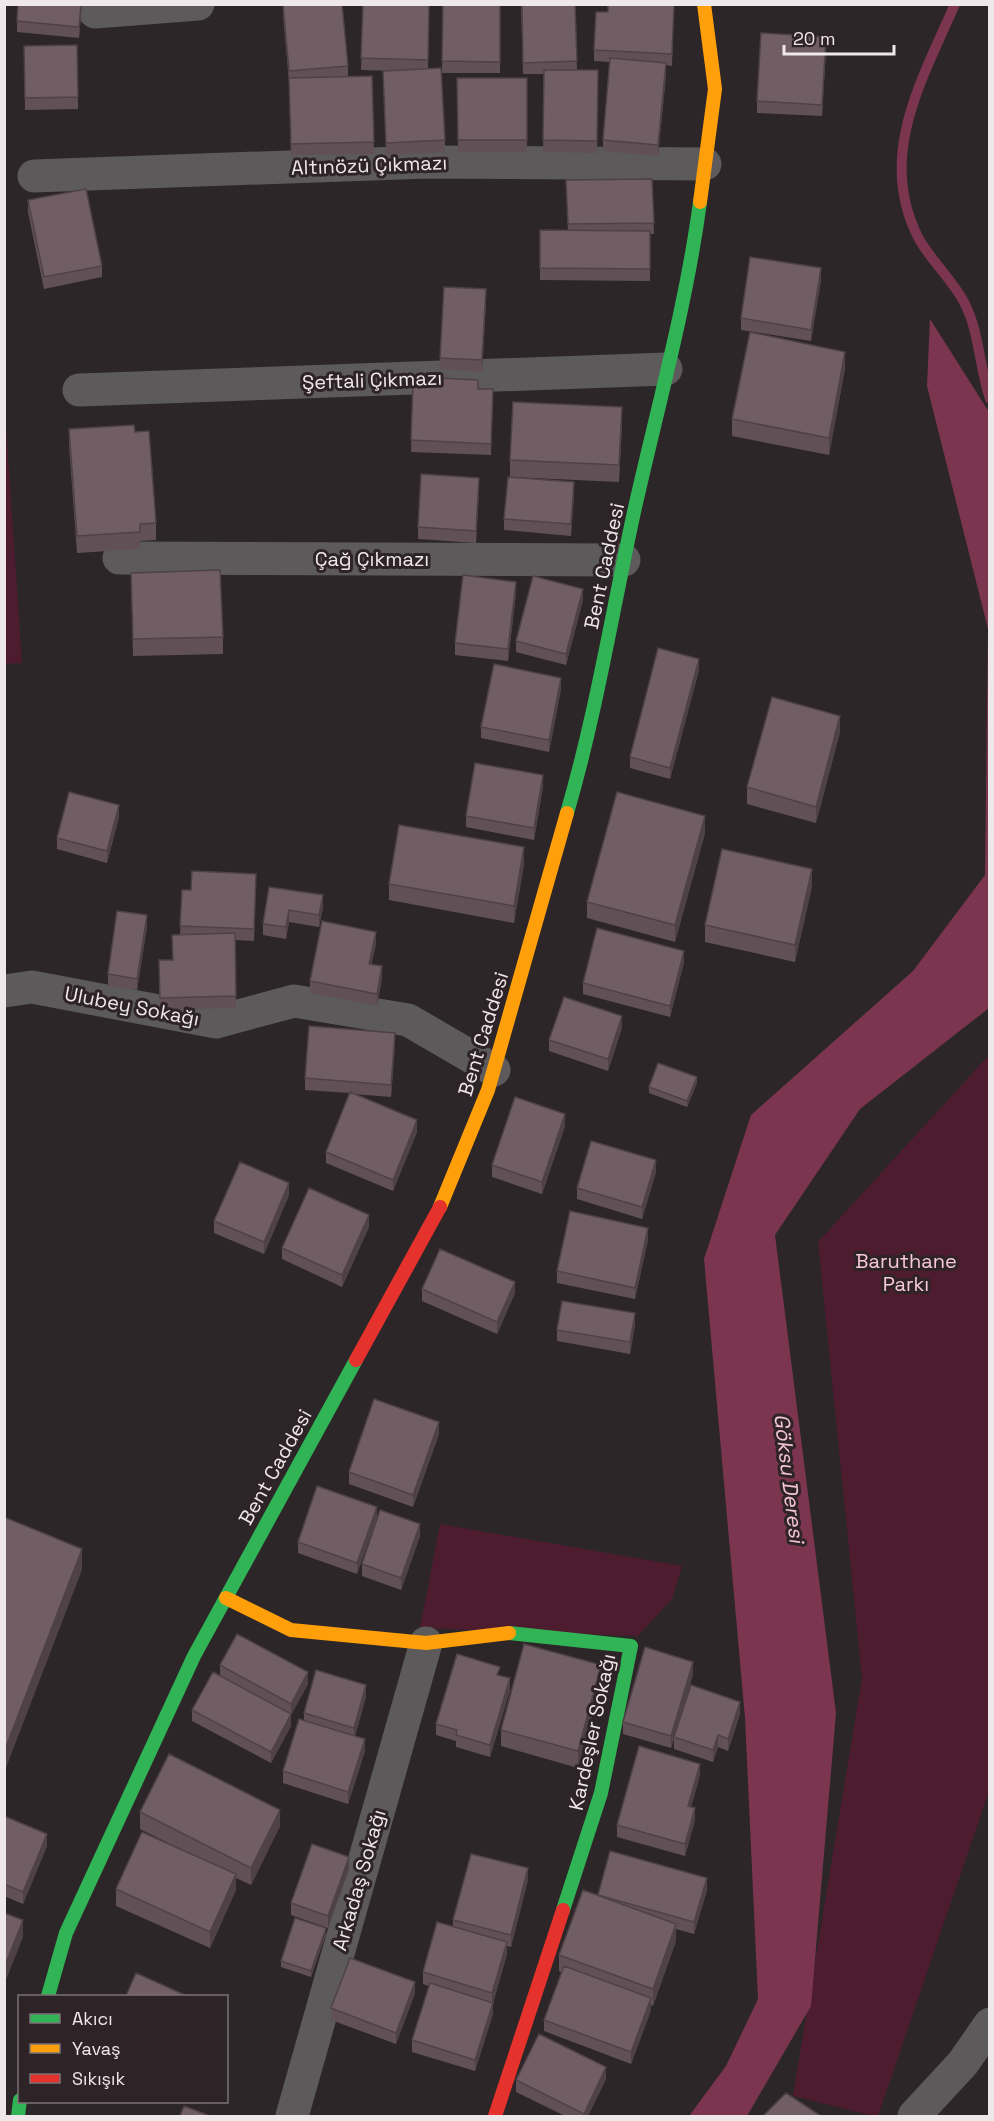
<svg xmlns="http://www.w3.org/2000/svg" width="994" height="2121" font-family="'Space Grotesk',sans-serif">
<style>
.green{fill:#4e1c2f}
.water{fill:#7b354e}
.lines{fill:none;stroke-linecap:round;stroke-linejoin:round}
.stream{stroke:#7b354e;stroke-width:10}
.street{stroke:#5c5a5b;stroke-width:33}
.fast{stroke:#30b455;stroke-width:14}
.slow{stroke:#ff9f0a;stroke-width:14}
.jam{stroke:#e5322d;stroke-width:14}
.wall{fill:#615156}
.shaded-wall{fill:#4f4246}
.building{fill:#715e64;stroke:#4f4246;stroke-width:1.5}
.labels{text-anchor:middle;stroke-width:6;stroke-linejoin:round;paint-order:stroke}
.street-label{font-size:20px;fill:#efe8ea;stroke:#2e2427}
.park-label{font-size:20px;fill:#f8c9d6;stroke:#2e2427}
.water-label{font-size:21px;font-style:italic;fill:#f5c6d3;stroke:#2e2427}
</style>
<rect width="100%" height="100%" fill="#2c2628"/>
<path class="green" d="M5,412L22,663L5,664H4Z
M989,1055V1791L878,2116H873L793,2096L862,1678L818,1242Z
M440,1524L682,1566L672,1599L638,1636L420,1628Z"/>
<path class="water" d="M930,319L989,412V1008L860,1109L775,1235L836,1713L811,2006L747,2116H689L726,2066L758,1999L745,1718L704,1259L751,1115L913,971L985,875L988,629L927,386Z"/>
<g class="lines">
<path class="stream" d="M955,4C922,80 876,157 919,239C932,262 952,279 964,302C980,333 979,367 990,399"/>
<path class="street" d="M95,12L198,4
M34,176L428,162L705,164
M79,390L666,369
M119,558L624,560
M4,991L32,987L216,1022L294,1001L408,1020L494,1070
M292,2116L426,1643
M914,2116L963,2063L990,2024"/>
<path class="fast" d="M567,813C596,714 612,613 634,512C657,409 686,307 700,202
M509,1633L631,1646L601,1793L563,1910
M48,1996L66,1933L194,1656L356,1360
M18,2116L20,2100"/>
<path class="slow" d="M700,202L715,89L704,4
M440,1207L488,1090L567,813
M226,1598L291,1630L426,1643L509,1633"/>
<path class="jam" d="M356,1360L440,1207
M495,2116L563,1910"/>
</g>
<path class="wall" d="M82,4L79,38L17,32V21Z
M283,4L348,66V77L372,76L374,154L291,155L289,82L283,15Z
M363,4H429L428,69L445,140V152L386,155L383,71H394L361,70Z
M443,4H500V73H442Z
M521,4H575L577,70H598L597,153L543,152L544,74H523Z
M674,4L672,66L666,65V75L658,156L603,151V140L610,62L594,61V50L608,12Z
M77,45L78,109L25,110L24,46Z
M826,49L822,116L757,113V101Z
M457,78H527V152H458Z
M652,179L654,234H650V281L540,280V230L568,231L566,180Z
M28,200L102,266V277L44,289L28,212Z
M821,280L811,341L741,330V318Z
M486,301L482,372L440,369V358Z
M845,369L829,455L732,436V419Z
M413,384L493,389L491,455L411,452Z
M622,424L619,482L510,477V460Z
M69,429L135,432L156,523V540L140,541V549L77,553L69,445Z
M479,489L476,543L418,539V527Z
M574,494L571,536L504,530V519Z
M131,573L223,637V654L133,656Z
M516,593L508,661L455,655V643Z
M583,600L566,665L516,652V641Z
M699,670L670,779L630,768V757Z
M561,689L549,752L481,738V727Z
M840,732L816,823L747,804V787Z
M543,787L534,840L466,827V816Z
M119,817L107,863L57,849V838Z
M705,833L675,942L587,918V902Z
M524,864L514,923L389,900V884Z
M256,885L254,941L235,940L236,1008L160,1010L159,960H173L180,935L182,890H191Z
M812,886L795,962L705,942V925Z
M269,887L323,907L319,927L289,922L286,939L263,935V924Z
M147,927L137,990L108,986V974Z
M376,944L371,964L382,978L377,1006L310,993V981Z
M684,962L670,1017L583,994V983Z
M622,1028L608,1071L549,1051V1040Z
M395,1044L391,1097L353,1094L417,1132L393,1191L326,1163V1152L350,1093L305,1090V1078Z
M697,1083L687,1107L649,1093V1087Z
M565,1126L542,1194L492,1177V1165Z
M656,1172L642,1219L577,1199V1188Z
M289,1195L264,1254L214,1233V1221Z
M369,1227L342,1287L282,1259V1248Z
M648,1240L635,1299L557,1283V1271Z
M422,1289L515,1293L497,1334L422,1301Z
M635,1325L630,1354L557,1341V1330Z
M439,1434L413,1507L349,1484V1472Z
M377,1507L357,1574L298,1553V1542Z
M420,1536L401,1590L362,1576V1564Z
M220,1665L308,1684L291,1715V1726L271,1763L192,1721V1710L220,1676Z
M693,1674L680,1719L740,1714L728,1751L718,1747L713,1762L674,1749V1739L671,1748L623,1734V1722Z
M601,1682L578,1768L501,1746V1730Z
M510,1690L490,1757L456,1747V1741L436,1735V1724Z
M366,1697L355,1736L365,1751L348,1804L283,1783V1771L304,1720V1713Z
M700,1775L691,1807L695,1820L685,1856L617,1837V1825Z
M140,1812L280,1826L251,1885L236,1878V1890L210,1948L116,1906V1889L168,1843L140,1829Z
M4,1816L47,1846L23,1904L4,1896Z
M349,1869L328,1928L291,1915V1903Z
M528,1880L511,1947L507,1946V1954L493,2003V2014L475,2071L412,2052V2040L429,1986L423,1984V1972L453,1927V1920Z
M707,1890L694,1934L676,1929V1941L653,2006L651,2005V2010L631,2064L544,2031V2020L562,1973L559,1971V1955L598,1895Z
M326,1934L311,1977L281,1967V1961Z
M415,1993L396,2044L331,2020V2008Z
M606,2079L588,2116H565L516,2092V2080Z"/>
<path class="shaded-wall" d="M81,4H82L79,38V27Z
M826,37V49L822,116V105Z
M666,63V75L658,156V145Z
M821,268V280L811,341V330Z
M486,289V301L482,372V360Z
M845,352V369L829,455V438Z
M622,407V424L619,482V465Z
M479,478V489L476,543V531Z
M574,482V494L571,536V524Z
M516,582V593L508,661V649Z
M583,589V600L566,665V654Z
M699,659V670L670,779V768Z
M561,678V689L549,752V740Z
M840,716V732L816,823V807Z
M543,775V787L534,840V828Z
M119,805V817L107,863V851Z
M705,816V833L675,942V925Z
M524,847V864L514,923V906Z
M812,869V886L795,962V945Z
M323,895V907L319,927V915Z
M289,910V922L286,939V927Z
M147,915V927L137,990V979Z
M376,932V944L369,975V964Z
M684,951V962L670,1017V1006Z
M382,966V978L377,1006V994Z
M622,1016V1028L608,1071V1059Z
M395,1033V1044L391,1097V1085Z
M697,1077V1083L687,1107V1101Z
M565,1114V1126L542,1194V1182Z
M417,1120V1132L393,1191V1180Z
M656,1160V1172L642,1219V1207Z
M289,1183V1195L264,1254V1242Z
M369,1215V1227L342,1287V1275Z
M648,1228V1240L635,1299V1288Z
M515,1282V1293L497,1334V1322Z
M635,1313V1325L630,1354V1342Z
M439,1422V1434L413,1507V1495Z
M377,1507V1519L357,1574V1563Z
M420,1524V1536L401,1590V1578Z
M82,1549V1570L4,1773V1752Z
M693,1662V1674L671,1748V1736Z
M601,1665V1682L578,1768V1751Z
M308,1672V1684L291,1715V1726L271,1763V1752L291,1714V1704Z
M510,1678V1690L490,1757V1745Z
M366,1685V1697L354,1739V1728Z
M740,1702V1714L728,1751V1739Z
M718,1735V1747L713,1762V1750Z
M365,1739V1751L348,1804V1792Z
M700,1764V1775L688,1818V1806Z
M695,1808V1820L685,1856V1844Z
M280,1810V1826L251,1885V1868Z
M47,1834V1846L23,1904V1892Z
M349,1857V1869L328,1928V1916Z
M528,1868V1880L511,1947V1935Z
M236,1874V1890L210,1948V1932Z
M707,1878V1890L694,1934V1922Z
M23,1920V1937L4,1985V1968Z
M676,1924V1941L653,2006V1989Z
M326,1928V1934L311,1977V1971Z
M507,1942V1954L493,2003V2014L475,2071V2060L492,2004V1993Z
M415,1982V1993L396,2044V2033Z
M651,1998V2010L631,2064V2052Z
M606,2067V2079L588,2116H584V2114Z"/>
<path class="building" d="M18,4H81L79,27L17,21Z
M283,4H342L348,66L289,71Z
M363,4H429L428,60L361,58Z
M443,4H500V62L442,61Z
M522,4H575L577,61L523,63Z
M608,4H674L672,54L594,50L596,12H608Z
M761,33L826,37L822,105L757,101Z
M77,45L78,97L25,98L24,46Z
M610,58L666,63L658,145L603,140Z
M441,68L445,140L386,143L383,71Z
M544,70H598L597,141L543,140Z
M372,76L374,142L291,144L289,78Z
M457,78H527V140H458Z
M652,179L654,223L568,224L566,180Z
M86,189L102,266L44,277L28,200Z
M540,230L650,231V269L540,268Z
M750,257L821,268L811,330L741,318Z
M444,287L486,289L482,360L440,358Z
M750,332L845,352L829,438L732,419Z
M439,378L478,380V389H493L491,444L411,440L413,384L439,385Z
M513,402L622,407L619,465L510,460Z
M134,425L135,432L149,431L156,523L140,524V532L77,536L69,429Z
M421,474L479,478L476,531L418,527Z
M508,477L574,482L571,524L504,519Z
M220,570L223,637L133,639L131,573Z
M463,575L516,582L508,649L455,643Z
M533,576L583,589L566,654L516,641Z
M658,648L699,659L670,768L630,757Z
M494,664L561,678L549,740L481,727Z
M772,697L840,716L816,807L747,787Z
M475,763L543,775L534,828L466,816Z
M69,792L119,805L107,851L57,838Z
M617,792L705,816L675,925L587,902Z
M399,825L524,847L514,906L389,884Z
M722,849L812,869L795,945L705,925Z
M192,871L256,874L254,929L180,926L182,890H191Z
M269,887L323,895L319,915L289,910L286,927L263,924Z
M117,911L147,915L137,979L108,974Z
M322,921L376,932L369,964L382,966L377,994L310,981Z
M597,928L684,951L670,1006L583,983Z
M235,933L236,996L160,998L159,960H173L172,935Z
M564,997L622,1016L608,1059L549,1040Z
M309,1026L395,1033L391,1085L305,1078Z
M658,1063L697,1077L687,1101L649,1087Z
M350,1092L417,1120L393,1180L326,1152Z
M515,1097L565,1114L542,1182L492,1165Z
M591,1141L656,1160L642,1207L577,1188Z
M240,1162L289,1183L264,1242L214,1221Z
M309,1188L369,1215L342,1275L282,1248Z
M570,1211L648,1228L635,1288L557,1271Z
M440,1249L515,1282L497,1322L422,1289Z
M562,1301L635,1313L630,1342L557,1330Z
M374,1399L439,1422L413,1495L349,1472Z
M317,1486L377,1507L357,1563L298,1542Z
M380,1510L420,1524L401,1578L362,1564Z
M4,1517L82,1549L4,1752Z
M237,1634L308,1672L291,1704L220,1665Z
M524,1644L601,1665L578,1751L501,1730Z
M645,1647L693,1662L671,1736L623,1722Z
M457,1654L500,1667L497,1675L510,1678L490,1745L456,1735L457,1730L436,1724Z
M316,1670L366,1685L354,1728L304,1713Z
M213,1672L291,1714L271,1752L192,1710Z
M691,1685L740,1702L728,1739L718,1735L713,1750L674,1737Z
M299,1719L365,1739L348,1792L283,1771Z
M639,1746L700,1764L688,1806L695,1808L685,1844L617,1825Z
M169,1754L280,1810L251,1868L140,1812Z
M4,1816L47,1834L23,1892L4,1884Z
M142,1832L236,1874L210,1932L116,1889Z
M312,1844L349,1857L328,1916L291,1903Z
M610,1851L707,1878L694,1922L598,1895Z
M471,1854L528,1868L511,1935L453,1920Z
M583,1890L676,1924L653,1989L559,1955Z
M4,1913L23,1920L4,1968Z
M295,1918L326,1928L311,1971L281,1961Z
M437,1922L507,1942L492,1993L423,1972Z
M350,1958L415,1982L396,2033L331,2008Z
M564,1966L651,1998L631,2052L544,2020Z
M136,1973L187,1996H126Z
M430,1983L493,2003L475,2060L412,2040Z
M539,2034L606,2067L584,2114L516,2080Z
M786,2093L821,2116H763Z
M184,2106L210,2116H180Z"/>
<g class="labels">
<g class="street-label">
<text transform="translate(369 165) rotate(-2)" y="7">Altınözü Çıkmazı</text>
<text transform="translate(372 380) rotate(-2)" y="7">Şeftali Çıkmazı</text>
<text x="372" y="566">Çağ Çıkmazı</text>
<text transform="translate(604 566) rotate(-78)" y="7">Bent Caddesi</text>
<text transform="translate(132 1006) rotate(11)" y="7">Ulubey Sokağı</text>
<text transform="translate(483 1034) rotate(-73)" y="7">Bent Caddesi</text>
<text transform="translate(275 1467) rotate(-61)" y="7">Bent Caddesi</text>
<text transform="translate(592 1732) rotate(-78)" y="7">Kardeşler Sokağı</text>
<text transform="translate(359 1880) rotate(-74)" y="7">Arkadaş Sokağı</text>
</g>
<g class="park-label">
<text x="906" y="1268">Baruthane<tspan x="906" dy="23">Parkı</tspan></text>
</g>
<g class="water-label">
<text transform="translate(789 1478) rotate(83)" y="7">Göksu Deresi</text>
</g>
</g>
<rect width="994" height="2121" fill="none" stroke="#efe8ea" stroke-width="12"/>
<rect x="18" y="1995" width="210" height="108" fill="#2e2427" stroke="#7b7275" stroke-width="1.5"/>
<rect x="30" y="2014" width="30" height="9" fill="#30b455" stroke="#7b7275" stroke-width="1.5"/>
<text x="72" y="2025" font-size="18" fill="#efe8ea">Akıcı</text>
<rect x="30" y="2044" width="30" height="9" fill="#ff9f0a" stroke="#7b7275" stroke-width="1.5"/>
<text x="72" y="2055" font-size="18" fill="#efe8ea">Yavaş</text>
<rect x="30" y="2074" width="30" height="9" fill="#e5322d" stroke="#7b7275" stroke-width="1.5"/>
<text x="72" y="2085" font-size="18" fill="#efe8ea">Sıkışık</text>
<path d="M784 45v9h110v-9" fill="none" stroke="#efe8ea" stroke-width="3"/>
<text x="793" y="45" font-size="18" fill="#efe8ea" stroke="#2e2427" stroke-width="4.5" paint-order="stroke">20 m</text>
</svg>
